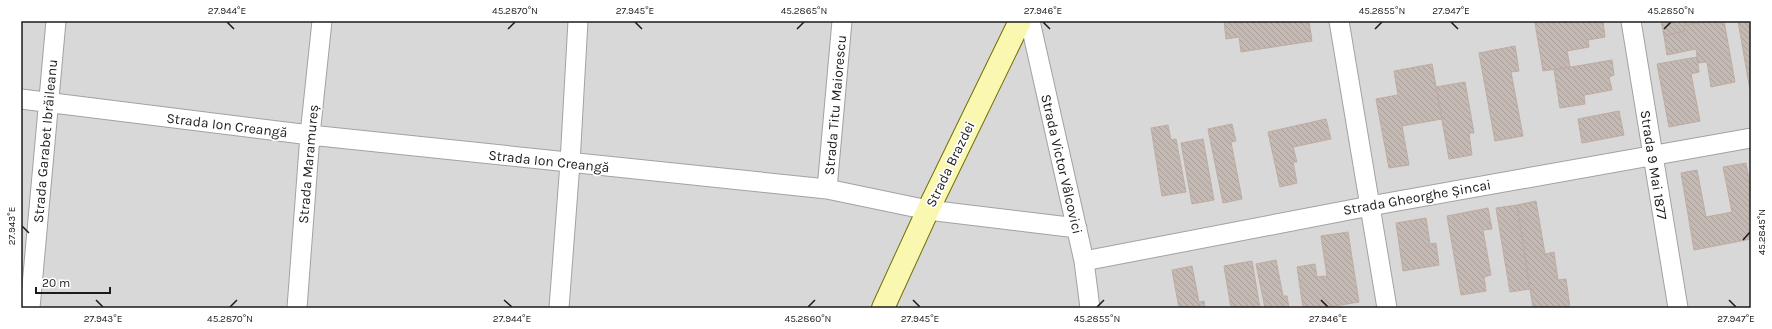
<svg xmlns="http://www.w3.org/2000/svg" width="1772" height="329" font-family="Karla,sans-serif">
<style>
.residential{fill:#d9d8d8}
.building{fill:url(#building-back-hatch);stroke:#beaca2}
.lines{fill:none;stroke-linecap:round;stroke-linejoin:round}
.street-casing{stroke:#a2a2a2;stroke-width:21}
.secondary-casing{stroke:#707102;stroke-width:24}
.street{stroke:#fff;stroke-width:19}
.secondary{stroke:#faf7b0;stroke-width:22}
.ticks{fill:none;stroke:#1b1b1b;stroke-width:1.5}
.labels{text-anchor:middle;stroke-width:3.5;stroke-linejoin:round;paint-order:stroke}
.street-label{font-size:14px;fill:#1b1b1b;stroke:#fff}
.neatline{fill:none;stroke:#1b1b1b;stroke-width:1.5}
.ticks-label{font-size:10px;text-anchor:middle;fill:#1b1b1b}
</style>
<defs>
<pattern id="building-back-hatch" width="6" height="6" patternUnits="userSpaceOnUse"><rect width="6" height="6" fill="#c4b9b3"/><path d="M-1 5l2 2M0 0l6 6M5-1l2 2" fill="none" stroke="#a89e99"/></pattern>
</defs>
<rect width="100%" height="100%" fill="#ede7e0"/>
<path class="residential" d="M21,21H1751V308H21Z"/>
<path class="building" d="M1224,21H1309L1312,41L1241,52L1239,37L1226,39Z
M1549,21H1603L1605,37L1588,40L1589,47L1567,51L1570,67L1543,71L1535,23Z
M1661,21H1708L1683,26L1684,31L1664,36Z
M1708,21H1724L1735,82L1711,87L1707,62L1698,63L1696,49L1667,55L1664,36L1684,31L1683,26Z
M1738,21H1751V96Z
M1515,46L1519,71L1511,72L1523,136L1495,141L1479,53Z
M1697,57L1699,72L1691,74L1700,121L1669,127L1657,64Z
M1612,60L1614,75L1609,77L1612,90L1584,95L1585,104L1560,108L1554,70Z
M1432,64L1442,119L1402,126L1409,165L1389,168L1376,99L1398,95L1394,71Z
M1465,82L1474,133H1469L1472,155L1449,159L1436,87Z
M1619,111L1624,135L1582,143L1578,119Z
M1326,119L1331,139L1293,147L1297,162H1293L1297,183L1280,187L1268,132Z
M1232,124L1236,141L1231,142L1242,199L1223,203L1208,129Z
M1168,125L1171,140L1176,139L1186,192L1162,196L1151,128Z
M1203,139L1214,200L1192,204L1181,143Z
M1746,163L1751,189V239L1694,250L1681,173L1697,170L1706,217L1732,212L1723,167Z
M1536,201L1545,254L1554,252L1558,280L1566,279L1570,308H1533L1517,205Z
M1517,205L1530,289L1510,292L1496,208Z
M1488,208L1492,229L1483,230L1491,275L1484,277L1486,291L1461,295L1447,216Z
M1426,218L1430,244L1436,243L1439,265L1403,271L1396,223Z
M1348,232L1359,302L1323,308H1303L1297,267L1315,264L1317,277L1327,276L1321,236Z
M1276,260L1283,296H1287L1289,308H1265L1256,264Z
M1252,261L1260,308H1231L1224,266Z
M1192,266L1199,302L1204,301L1205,308H1179L1172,270Z"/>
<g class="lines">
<defs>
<path id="street" d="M1030,21L1084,261L1090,308
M1339,21L1387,308
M1631,21L1678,308
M21,99L310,135L827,189L928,210L1077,228
M827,189L842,21
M1084,261L1370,206L1751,138
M30,308L56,21
M297,308L310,135L322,21
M559,308L570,163L578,21"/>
<path id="secondary" d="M883,308L928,210L1020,21"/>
</defs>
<use href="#street" class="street-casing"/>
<use href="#secondary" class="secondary-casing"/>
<use href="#street" class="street"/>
<use href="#secondary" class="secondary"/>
</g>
<path class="ticks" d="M227,22L234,29M635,22L642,29M1043,22L1050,29M1451,22L1458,29M508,29L515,22M797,29L804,22M1375,29L1382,22M1664,29L1671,22M22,226L29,233M1743,240L1750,232M96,300L103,307M504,300L512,307M913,300L920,307M1321,300L1328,307M1729,300L1736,307M230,307L237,300M808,307L815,300M1097,307L1104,300"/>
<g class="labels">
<g class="street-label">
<text transform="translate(835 105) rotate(-85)" y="5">Strada Titu Maiorescu</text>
<text transform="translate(227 125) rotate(7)" y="5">Strada Ion Creangă</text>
<text transform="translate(45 141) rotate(-85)" y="5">Strada Garabet Ibrăileanu</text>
<text transform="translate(549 161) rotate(6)" y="5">Strada Ion Creangă</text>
<text transform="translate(308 164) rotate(-85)" y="5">Strada Maramureș</text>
<text transform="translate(950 164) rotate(-64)" y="5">Strada Brazdei</text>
<text transform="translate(1062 164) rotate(77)" y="5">Strada Victor Vâlcovici</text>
<text transform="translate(1654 165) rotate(81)" y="5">Strada 9 Mai 1877</text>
<text transform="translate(1417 197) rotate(-10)" y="5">Strada Gheorghe Șincai</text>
</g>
</g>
<rect width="1772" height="329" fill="none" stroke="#ffffff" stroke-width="44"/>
<path d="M36 287v6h74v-6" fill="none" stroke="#1b1b1b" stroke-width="2"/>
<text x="42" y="287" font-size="12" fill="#1b1b1b" stroke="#ffffff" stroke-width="3" paint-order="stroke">20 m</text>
<rect x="22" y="22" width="1728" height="285" class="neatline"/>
<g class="ticks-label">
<text x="227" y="14">27.944°E</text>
<text x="515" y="14">45.2870°N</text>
<text x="635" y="14">27.945°E</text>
<text x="804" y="14">45.2865°N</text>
<text x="1043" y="14">27.946°E</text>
<text x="1382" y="14">45.2855°N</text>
<text x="1451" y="14">27.947°E</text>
<text x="1671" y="14">45.2850°N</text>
<text transform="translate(11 226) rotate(-90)" y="4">27.943°E</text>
<text transform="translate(1761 232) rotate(-90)" y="4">45.2845°N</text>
<text x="103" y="322">27.943°E</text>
<text x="230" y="322">45.2870°N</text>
<text x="512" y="322">27.944°E</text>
<text x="808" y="322">45.2860°N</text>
<text x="920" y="322">27.945°E</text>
<text x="1097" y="322">45.2855°N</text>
<text x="1328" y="322">27.946°E</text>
<text x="1736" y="322">27.947°E</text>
</g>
</svg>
